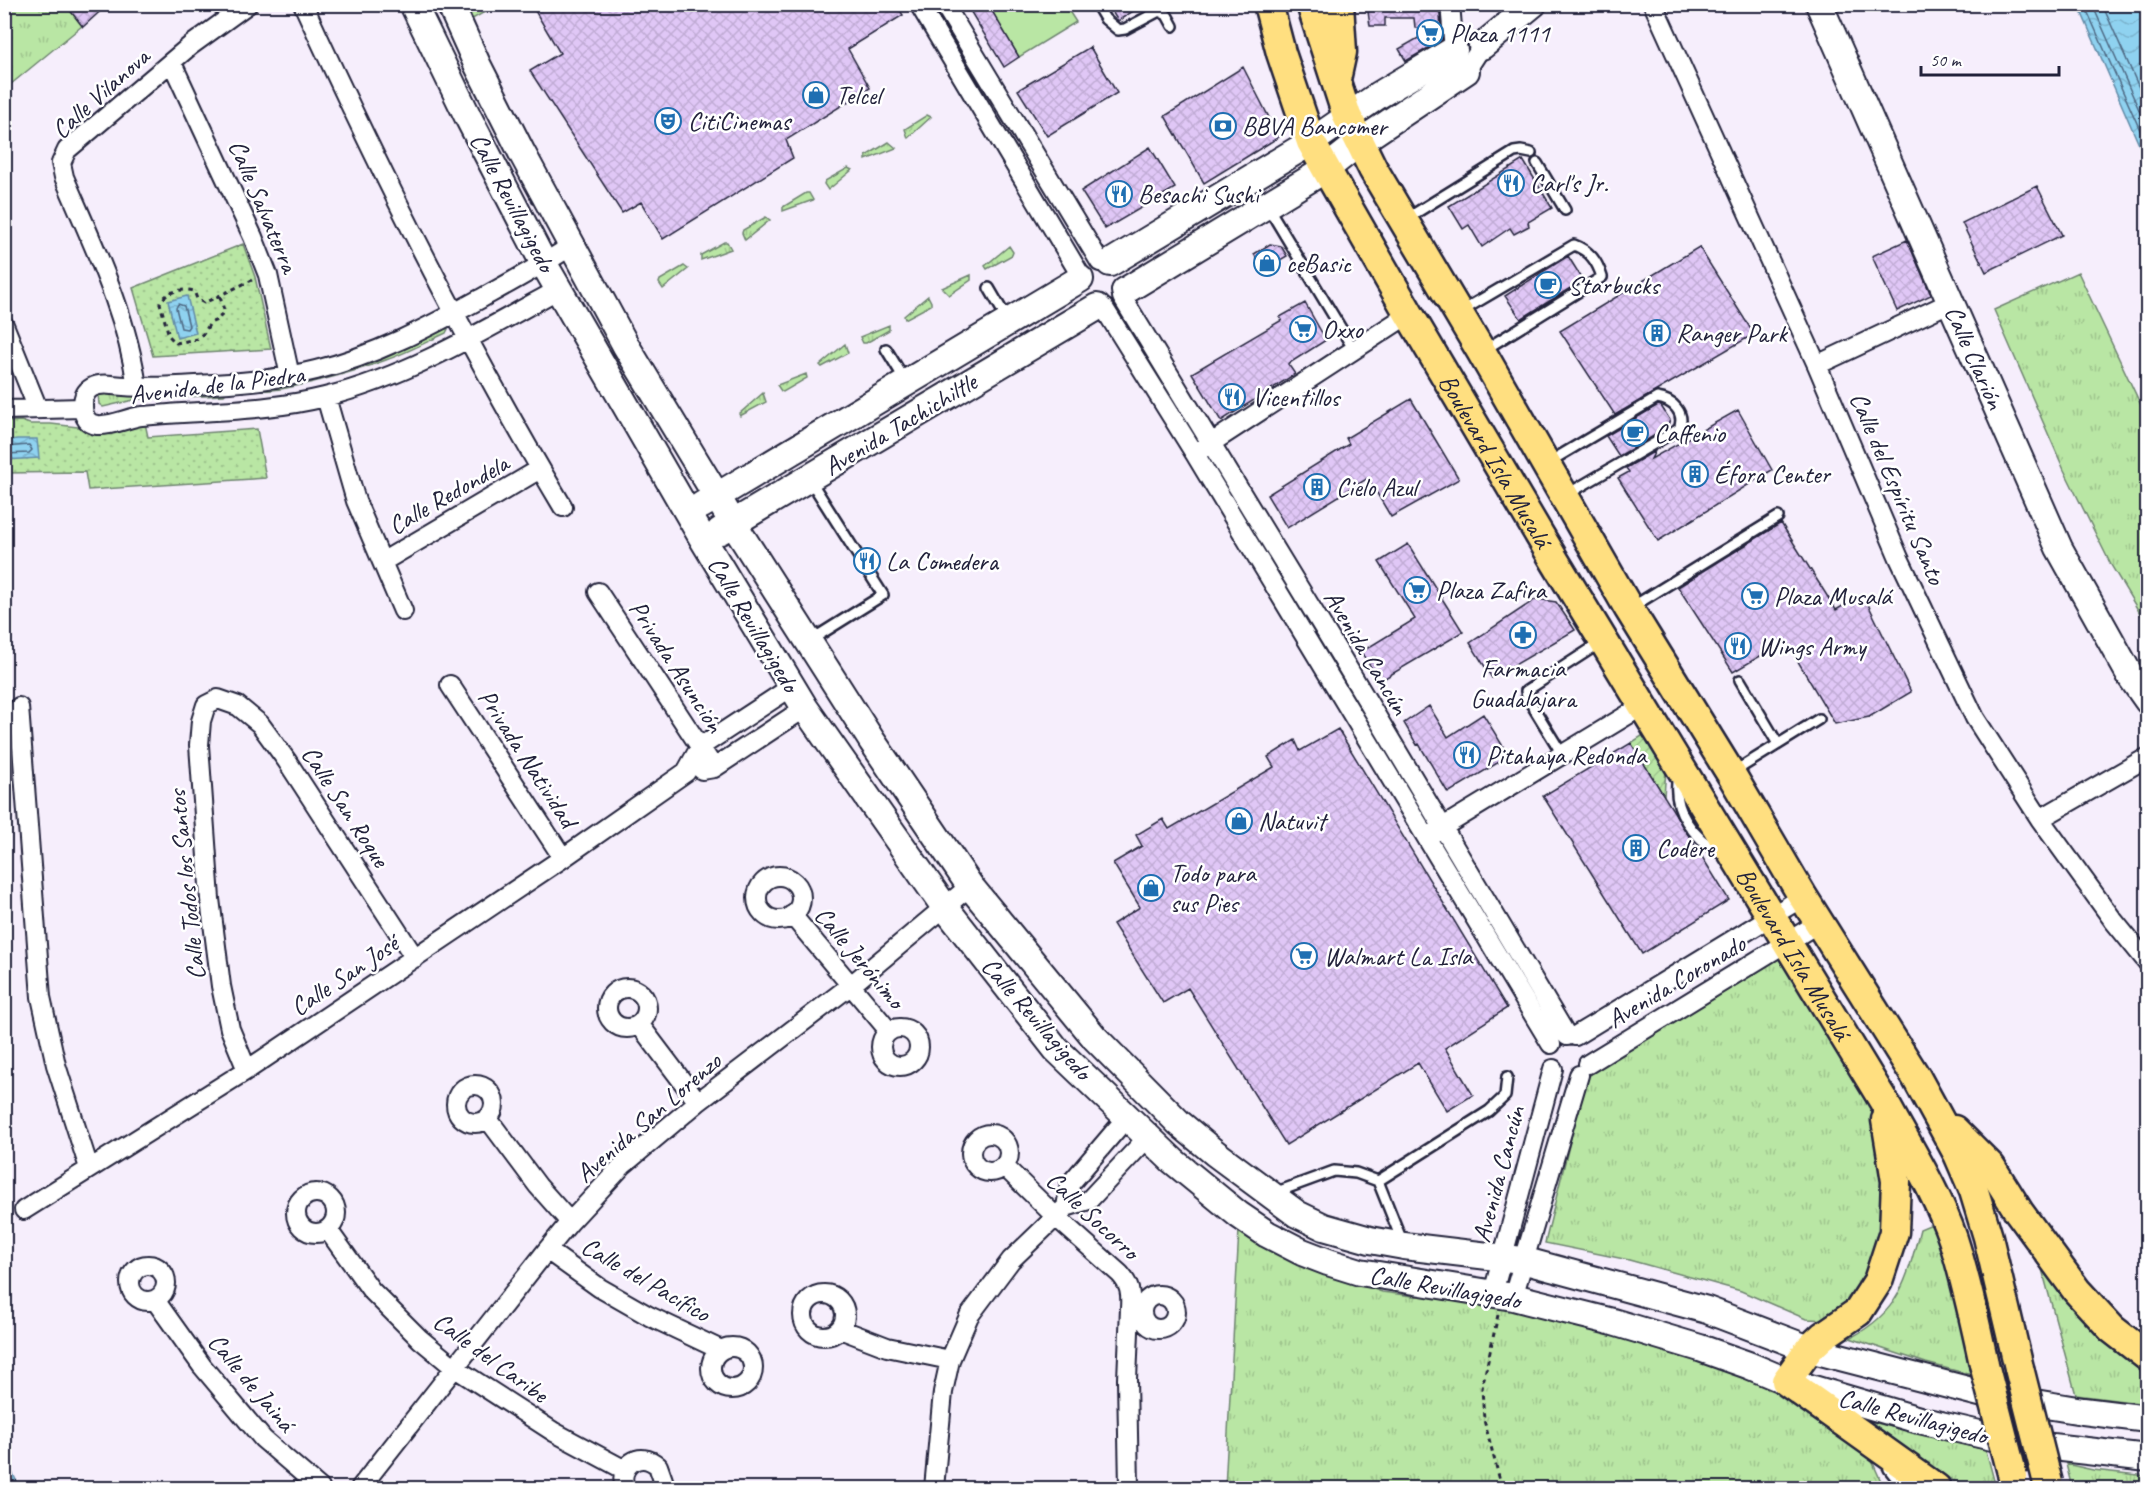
<svg xmlns="http://www.w3.org/2000/svg" width="2152" height="1493" font-family="Caveat,sans-serif">
<style>
.grass{fill:url(#grass-tufts);stroke:#6e8470;stroke-width:1.5}
.park{fill:url(#park-dots);stroke:#6e8470;stroke-width:1.5}
.garden{fill:url(#garden-furrows);stroke:#6e8470;stroke-width:1.5}
.pitch{fill:#b9e6a4;stroke:#6e8470;stroke-width:1.5}
.water{fill:url(#water-waves);stroke:#638ca8;stroke-width:1.5}
.lines{fill:none;stroke-linecap:round;stroke-linejoin:round}
.shore{stroke:#4e6883;stroke-width:1.5}
.building{fill:url(#building-cross-hatch);stroke:#22223b;stroke-width:1.5}
.lane-casing{stroke:#22223b;stroke-width:14}
.street-casing{stroke:#22223b;stroke-width:22}
.secondary-casing{stroke:#22223b;stroke-width:30}
.primary-casing{stroke:#22223b;stroke-width:33}
.path{stroke:#22223b;stroke-width:3;stroke-dasharray:4.5 4.5;stroke-linecap:butt}
.lane{stroke:#fff;stroke-width:9}
.street{stroke:#fff;stroke-width:18}
.secondary{stroke:#fff;stroke-width:26}
.primary{stroke:#ffdf80;stroke-width:28}
.primary-bridge-casing{stroke:#22223b;stroke-width:33;stroke-linecap:butt}
.primary-bridge{stroke:#ffdf80;stroke-width:28}
.labels{text-anchor:middle;stroke-width:5;stroke-linejoin:round;paint-order:stroke}
.poi-label{font-size:26px;fill:#22223b;stroke:#fff;text-anchor:start}
.street-label{font-size:26px;fill:#22223b;stroke:#fff}
</style>
<defs>
<pattern id="grass-tufts" width="24" height="20" patternUnits="userSpaceOnUse" patternTransform="scale(1.5)"><rect width="24" height="20" fill="#b9e6a4"/><path d="M3 7l-1-3M5 7V3M7 7l1-3M15 17l-1-3M17 17v-4M19 17l1-3" fill="none" stroke="#9fc58e"/></pattern>
<pattern id="park-dots" width="8" height="8" patternUnits="userSpaceOnUse" patternTransform="scale(1.5)"><rect width="8" height="8" fill="#b9e6a4"/><path d="M2 2h.1M6 6h.1" fill="none" stroke="#9fc58e" stroke-width="1.8" stroke-linecap="round"/></pattern>
<pattern id="garden-furrows" width="10" height="10" patternUnits="userSpaceOnUse" patternTransform="scale(1.5)"><rect width="10" height="10" fill="#b9e6a4"/><path d="M-1 1l2-2M0 10L10 0M9 11l2-2" fill="none" stroke="#9fc58e"/></pattern>
<pattern id="water-waves" width="16" height="10" patternUnits="userSpaceOnUse" patternTransform="scale(1.5)"><rect width="16" height="10" fill="#8fd2f0"/><path d="M0 5q4-4 8 0t8 0" fill="none" stroke="#7bb4cf"/></pattern>
<pattern id="building-cross-hatch" width="8" height="8" patternUnits="userSpaceOnUse" patternTransform="scale(1.5)"><rect width="8" height="8" fill="#e0c7f6"/><path d="M0 0l8 8M0 8l8-8" fill="none" stroke="#c0abd4"/></pattern>
</defs>
<rect width="100%" height="100%" fill="#f6eefc"/>
<filter id="ink" filterUnits="userSpaceOnUse"><feTurbulence type="fractalNoise" baseFrequency=".0167" numOctaves="2"/><feDisplacementMap in="SourceGraphic" scale="12" xChannelSelector="R" yChannelSelector="G"/><feConvolveMatrix kernelMatrix="1 2 1 2 8 2 1 2 1" color-interpolation-filters="sRGB"/></filter>
<g filter="url(#ink)">
<path class="grass" d="M5,5H66L82,26L5,89Z
M461,5H497L469,21Z
M927,115L931,117L908,138L905,129Z
M889,142L896,148L866,160V156Z
M848,168L852,170L828,190L824,184L825,181Z
M806,193H809L813,200L783,211V207Z
M766,217L770,220L745,240L742,233L743,230Z
M724,242H727L731,249L701,260V255Z
M1009,246L1013,252L1012,255L987,269L985,266Z
M684,266L688,269L663,289L659,283L660,280Z
M2078,272L2147,418V625L2111,565L2064,470L1994,310Z
M971,275V280L949,295L942,288Z
M928,296L931,302V305L905,319L904,316Z
M889,325V330L866,343H863L860,337Z
M443,328L448,329L446,333C426,342 407,353 386,360C365,368 276,396 259,389L261,386L385,356Z
M845,344L848,353L822,367L820,365Z
M806,374L807,378L783,392L781,391L777,385Z
M228,391L224,395L138,399L103,407L99,404L98,393Z
M763,393L766,402L740,416L739,414Z
M1787,954L1879,1092L1886,1266L1831,1320L1806,1319L1741,1291L1629,1260L1545,1243L1585,1081L1593,1072Z
M2026,1210L2147,1352V1404L2076,1395Z
M1951,1216L1999,1382L1926,1363L1850,1338C1899,1313 1907,1280 1920,1229Z
M1239,1230L1258,1244L1298,1264L1382,1292L1413,1296H1444L1524,1308L1724,1365L1797,1399L1865,1445L1884,1488H1225Z
M1868,1421L1986,1450L1996,1488H1965L1865,1427L1864,1422Z
M2066,1464L2093,1470L2147,1476V1488H2072Z"/>
<path class="park" d="M243,244L255,277L271,349L153,356L133,288Z
M21,421L30,424H51L87,428L145,423L148,437L257,429L266,478L88,490L85,472L5,473V422Z"/>
<path class="garden" d="M1654,728L1667,756L1664,796L1631,743Z"/>
<path class="pitch" d="M988,5H1065L1076,22L1019,57Z"/>
<path class="water" d="M2077,5H2147V163L2080,9Z
M187,296L196,333L177,338L168,301Z
M17,439H37L39,458L5,460V441Z
M4,1458H5L20,1488H5Z"/>
<g class="lines">
<path class="shore" d="M2084,4L2148,148
M2092,4L2148,130
M2102,4L2148,108
M178,304L184,306L189,326L187,329L181,328L176,308Z
M4,447L29,445L32,450L29,453L4,454"/>
</g>
<path class="building" d="M65,4H108L83,27Z
M531,4H896L903,15L848,49L870,88L786,140L793,158L663,239L641,202L622,213L530,71L560,53Z
M966,4H988L1019,57L1004,67Z
M1107,4H1144L1118,21Z
M1367,4H1439L1442,40L1406,61L1399,49L1436,28H1415L1414,18H1385V26H1370Z
M1090,47L1117,93L1047,136L1018,90Z
M1243,67L1279,137L1204,183L1165,116Z
M1150,147L1175,188L1105,229L1081,191Z
M1523,160L1552,208L1528,222L1529,226L1514,234L1510,228L1482,247L1469,225L1463,229L1449,206Z
M2037,186L2062,235L1986,272L1962,223Z
M1907,240L1931,295L1897,311L1872,256Z
M1270,244L1281,246L1287,256L1263,270L1254,254Z
M1699,247L1754,334L1615,415L1560,331Z
M1568,256L1583,280L1521,319L1505,296Z
M1305,303L1326,340L1288,364L1295,374L1221,421L1192,373L1282,320L1280,317Z
M1411,399L1459,479L1391,517L1368,478L1287,528L1267,495L1349,444L1346,438Z
M1658,405L1661,406L1670,420L1666,429L1619,456L1606,436Z
M1738,410L1772,470L1658,541L1618,478L1629,472L1626,468L1655,451L1651,459Z
M1781,523L1836,610L1863,594L1911,692L1869,717L1835,724L1786,641L1733,672L1678,587Z
M1408,544L1463,632L1380,681L1361,652L1415,619L1379,562Z
M1536,599L1556,602L1575,630L1492,678L1470,643Z
M1429,706L1448,737L1483,714L1509,756L1448,793L1419,744L1417,745L1404,723Z
M1338,729L1507,1008L1445,1048L1473,1095L1447,1111L1418,1063L1286,1145L1188,988L1163,1003L1113,924L1140,907L1113,863L1142,846L1136,835L1163,819L1169,829L1274,767L1268,757L1295,740L1300,751Z
M1631,743L1729,900L1642,954L1543,796Z"/>
<g class="lines">
<defs>
<path id="lane" d="M1096,4L1105,19L1118,30L1125,29L1159,11L1167,15L1173,26
M1537,163L1565,210
M1268,207L1354,350
M1406,219L1514,152L1521,151L1531,153
M989,288L1007,319
M1460,312L1574,245C1590,251 1597,261 1602,277L1484,350
M886,349L905,380
M1549,462L1657,398C1672,400 1686,412 1679,429L1566,495
M810,480L883,595L811,640
M1632,607L1778,517
M1740,680L1778,744
M1562,754L1527,697L1526,691L1600,643
M1735,771L1819,719
M1678,775C1671,810 1693,838 1722,854
M1274,1193L1334,1171L1356,1173L1378,1181
M1402,1241L1378,1181L1489,1111L1505,1096L1507,1077
M1889,1469L1904,1488"/>
<path id="street" d="M303,4C382,176 466,345 563,507
M919,4L1081,276
M944,4L1100,262
M1450,4L1454,50L1466,71L1482,46
M1653,4L1817,365L1899,558L1975,718L2040,819L2113,920L2148,963
M172,63L253,237L268,275L290,376
M559,289C485,330 409,376 325,397C265,412 204,410 142,416C125,417 83,442 83,405C83,387 97,383 112,385C140,388 168,387 196,385C237,383 276,380 316,370C374,356 427,328 480,299C511,282 541,266 571,246
M1122,297L1340,655L1567,1036
M1104,308L1195,454L1551,1044
M4,325L38,409
M1817,365L1951,302
M137,387C127,313 93,245 64,177L61,163L67,150L190,46L248,4
M326,397L356,501L403,611
M4,410L82,408
M1202,449L1409,314
M382,562L540,469
M598,592L714,768
M450,685L563,858
M19,707L41,997L56,1065L89,1168
M702,770L714,768L805,708
M2040,819L2148,757
M1433,833L1644,705
M757 898a22 22 0 1 1 44 0a22 22 0 1 1-44 0Z
M792,915L889,1031
M607 1008a20 20 0 1 1 40 0a20 20 0 1 1-40 0Z
M639,1024L698,1102
M881 1047a19 19 0 1 1 38 0a19 19 0 1 1-38 0Z
M1575,1036L1803,897
M1588,1064L1820,922
M247,1070L230,1029L221,986L210,899L199,745L201,721L206,705L218,699L238,706L260,724L287,761L415,958
M456 1104a19 19 0 1 1 38 0a19 19 0 1 1-38 0Z
M488,1119L538,1186L570,1222
M971 1153a19 19 0 1 1 38 0a19 19 0 1 1-38 0Z
M1005,1167L1056,1217L1120,1274C1130,1285 1131,1293 1130,1308
M296 1213a20 20 0 1 1 40 0a20 20 0 1 1-40 0Z
M1066,1207L1070,1184L1127,1117
M24,1210L247,1070L563,858L686,772L700,747L793,686
M328,1230L371,1290L420,1339L455,1368L554,1432L625,1470
M547,1250L600,1288L649,1316L721,1350
M130 1283a18 18 0 1 1 36 0a18 18 0 1 1-36 0Z
M1493,1293L1553,1069
M803 1315a21 21 0 1 1 42 0a21 21 0 1 1-42 0Z
M1142 1312a17 17 0 1 1 34 0a17 17 0 1 1-34 0Z
M1513,1297L1579,1075
M155,1300L202,1366L263,1439L320,1488
M840,1329L887,1347L950,1360
M711 1368a21 21 0 1 1 42 0a21 21 0 1 1-42 0Z
M360,1488L547,1250L570,1222L623,1165L698,1102L850,986L970,886
M625,1488C617,1466 640,1449 658,1466L663,1480L660,1488
M934,1488L943,1392L950,1360L969,1316L1011,1260L1066,1207L1089,1200L1148,1137
M1129,1488L1127,1379L1130,1308L1142,1309"/>
<path id="secondary" d="M413,4L468,117L544,264L704,541L805,708L944,906L1056,1049L1173,1161L1239,1215L1267,1234L1302,1252L1328,1262L1360,1272L1513,1297L1613,1322L1700,1348L1748,1365L1786,1381L1919,1420L2018,1443L2148,1458
M450,4L477,64L522,153L626,346L733,523L872,741L970,886L1095,1038L1179,1123L1215,1153L1297,1214L1324,1227L1370,1240L1404,1246L1522,1260L1707,1310L1809,1349L1991,1396L2083,1411L2148,1419
M1819,4L2059,548L2131,677L2148,701
M1482,46L1533,4
M1110,263L1311,142L1379,95L1454,50
M1125,291L1326,169L1360,142L1466,71
M702,505L1080,279
M720,531L1097,307"/>
<g id="primary">
<path id="s1" d="M1268,4L1281,53L1311,142L1326,169L1409,314L1556,563L1883,1100C1906,1143 1938,1194 1953,1239C1966,1280 1975,1322 1984,1364"/>
<path d="M1311,4L1347,116L1373,169L1481,351L1629,609L1731,774L1803,897L1916,1077L1958,1154L1974,1191L1988,1237L2019,1368"/>
<path d="M1337,75L1342,52L1339,4"/>
<path d="M1886,1120L1896,1181L1894,1232L1878,1281L1858,1312L1823,1336L1809,1349L1786,1381L1936,1488"/>
<path d="M1954,1130L1991,1167L2019,1212L2077,1291L2112,1329L2148,1357"/>
</g>
</defs>
<use href="#lane" class="lane-casing"/>
<use href="#street" class="street-casing"/>
<use href="#secondary" class="secondary-casing"/>
<use href="#primary" class="primary-casing"/>
<path class="path" d="M220,297L224,310L219,319L210,323L204,333L197,339L176,343L169,336L160,303C167,291 181,288 194,291L197,299L204,303L252,280
M1498,1315L1482,1388L1484,1420L1502,1488"/>
<use href="#lane" class="lane"/>
<use href="#street" class="street"/>
<use href="#secondary" class="secondary"/>
<use href="#primary" class="primary"/>
<defs>
<path id="primary-bridge" d="M1984,1364L2013,1477
M2019,1368L2048,1483"/>
</defs>
<use href="#primary-bridge" class="primary-bridge-casing"/>
<use href="#primary-bridge" class="primary-bridge"/>
</g>
</g>
<defs>
<symbol id="supermarket-ring" viewBox="-11 -11 22 22"><circle r="9.5" fill="#fff" stroke="#1f6fb2" stroke-width="1.5"/><path d="M-6-5.5h2.5l.6 2H6L4.5 2H-2.5L-4.4-4H-6ZM-1.5 3.2a1.3 1.3 0 1 0 .1 0ZM3 3.2a1.3 1.3 0 1 0 .1 0Z" fill="#1f6fb2"/></symbol>
<symbol id="shop-ring" viewBox="-11 -11 22 22"><circle r="9.5" fill="#fff" stroke="#1f6fb2" stroke-width="1.5"/><path d="M-5-2.5h2.3a2.7 3.5 0 0 1 5.4 0H5L5.5 6h-11ZM-1.5-2.5h3a1.5 2.3 0 0 0-3 0Z" fill="#1f6fb2"/></symbol>
<symbol id="theatre-ring" viewBox="-11 -11 22 22"><circle r="9.5" fill="#fff" stroke="#1f6fb2" stroke-width="1.5"/><path d="M-5-5.5Q0-4 5-5.5V0Q5 5 0 6Q-5 5-5 0ZM-3.3-2.5H-1v1.5H-3.3ZM1-2.5H3.3v1.5H1ZM-2.8 1Q0 5.5 2.8 1Z" fill="#1f6fb2"/></symbol>
<symbol id="bank-ring" viewBox="-11 -11 22 22"><circle r="9.5" fill="#fff" stroke="#1f6fb2" stroke-width="1.5"/><path d="M-6-4H6V4H-6ZM0-2.3a2.3 2.3 0 1 0 0 4.6a2.3 2.3 0 1 0 0-4.6Z" fill="#1f6fb2"/></symbol>
<symbol id="restaurant-ring" viewBox="-11 -11 22 22"><circle r="9.5" fill="#fff" stroke="#1f6fb2" stroke-width="1.5"/><path d="M-5-6h1v4h1v-4h1v4h1v-4h1v5L-1.5 .5V6h-2V.5L-5-1ZM5-6V6H3V1.5H1.5Q1.5-4 5-6Z" fill="#1f6fb2"/></symbol>
<symbol id="cafe-ring" viewBox="-11 -11 22 22"><circle r="9.5" fill="#fff" stroke="#1f6fb2" stroke-width="1.5"/><path d="M-5.5-4.5H6V0H3Q3 3.5 0 3.5H-2.5Q-5.5 3.5-5.5 0ZM3-3.2v2h1.7v-2ZM-6 4.5H4V6H-6Z" fill="#1f6fb2"/></symbol>
<symbol id="building-ring" viewBox="-11 -11 22 22"><circle r="9.5" fill="#fff" stroke="#1f6fb2" stroke-width="1.5"/><path d="M-4-6H4V6H1V3H-1V6H-4ZM-2.5-4.3h1.7v1.8h-1.7ZM.8-4.3h1.7v1.8H.8ZM-2.5-1h1.7V.8h-1.7ZM.8-1h1.7V.8H.8Z" fill="#1f6fb2"/></symbol>
<symbol id="pharmacy-ring" viewBox="-11 -11 22 22"><circle r="9.5" fill="#fff" stroke="#1f6fb2" stroke-width="1.5"/><path d="M-2-6h4v4h4v4h-4v4h-4v-4h-4v-4h4Z" fill="#1f6fb2"/></symbol>
</defs>
<g fill-rule="evenodd">
<use href="#supermarket-ring" x="1415" y="18" width="30" height="30"/>
<use href="#shop-ring" x="801" y="80" width="30" height="30"/>
<use href="#theatre-ring" x="653" y="106" width="30" height="30"/>
<use href="#bank-ring" x="1208" y="111" width="30" height="30"/>
<use href="#restaurant-ring" x="1496" y="168" width="30" height="30"/>
<use href="#restaurant-ring" x="1104" y="179" width="30" height="30"/>
<use href="#shop-ring" x="1252" y="248" width="30" height="30"/>
<use href="#cafe-ring" x="1533" y="270" width="30" height="30"/>
<use href="#supermarket-ring" x="1288" y="314" width="30" height="30"/>
<use href="#building-ring" x="1642" y="318" width="30" height="30"/>
<use href="#restaurant-ring" x="1217" y="382" width="30" height="30"/>
<use href="#cafe-ring" x="1620" y="418" width="30" height="30"/>
<use href="#building-ring" x="1680" y="459" width="30" height="30"/>
<use href="#building-ring" x="1302" y="472" width="30" height="30"/>
<use href="#restaurant-ring" x="852" y="546" width="30" height="30"/>
<use href="#supermarket-ring" x="1402" y="575" width="30" height="30"/>
<use href="#supermarket-ring" x="1740" y="581" width="30" height="30"/>
<use href="#pharmacy-ring" x="1508" y="620" width="30" height="30"/>
<use href="#restaurant-ring" x="1723" y="631" width="30" height="30"/>
<use href="#restaurant-ring" x="1452" y="740" width="30" height="30"/>
<use href="#shop-ring" x="1224" y="806" width="30" height="30"/>
<use href="#building-ring" x="1621" y="833" width="30" height="30"/>
<use href="#shop-ring" x="1136" y="873" width="30" height="30"/>
<use href="#supermarket-ring" x="1289" y="941" width="30" height="30"/>
</g>
<g class="labels">
<g class="poi-label">
<text x="1450" y="42">Plaza 1111</text>
<text x="836" y="104">Telcel</text>
<text x="688" y="130">CitiCinemas</text>
<text x="1242" y="135">BBVA Bancomer</text>
<text x="1530" y="192">Carl's Jr.</text>
<text x="1138" y="203">Besachi Sushi</text>
<text x="1286" y="272">ceBasic</text>
<text x="1568" y="294">Starbucks</text>
<text x="1322" y="338">Oxxo</text>
<text x="1676" y="342">Ranger Park</text>
<text x="1252" y="406">Vicentillos</text>
<text x="1654" y="442">Caffenio</text>
<text x="1714" y="483">Éfora Center</text>
<text x="1336" y="496">Cielo Azul</text>
<text x="886" y="570">La Comedera</text>
<text x="1436" y="599">Plaza Zafira</text>
<text x="1774" y="605">Plaza Musalá</text>
<text x="1758" y="655">Wings Army</text>
<text x="1523" y="677" text-anchor="middle">Farmacia<tspan x="1523" dy="30">Guadalajara</tspan></text>
<text x="1486" y="764">Pitahaya Redonda</text>
<text x="1258" y="830">Natuvit</text>
<text x="1656" y="857">Codere</text>
<text x="1170" y="882">Todo para<tspan x="1170" dy="30">sus Pies</tspan></text>
<text x="1324" y="965">Walmart La Isla</text>
</g>
<g class="street-label">
<text transform="translate(100 93) rotate(-42)" y="9">Calle Vilanova</text>
<text transform="translate(513 202) rotate(62)" y="9">Calle Revillagigedo</text>
<text transform="translate(264 206) rotate(67)" y="9">Calle Salvaterra</text>
<text transform="translate(1975 357) rotate(66)" y="9">Calle Clarión</text>
<text transform="translate(217 384) rotate(-7)" y="9">Avenida de la Piedra</text>
<text transform="translate(900 424) rotate(-31)" y="9">Avenida Tachichiltle</text>
<text dy="9" stroke="none"><textPath href="#s1" startOffset="513">Boulevard Isla Musalá</textPath></text>
<text transform="translate(1898 488) rotate(67)" y="9">Calle del Espíritu Santo</text>
<text transform="translate(448 494) rotate(-30)" y="9">Calle Redondela</text>
<text transform="translate(754 624) rotate(59)" y="9">Calle Revillagigedo</text>
<text transform="translate(1367 652) rotate(59)" y="9">Avenida Cancún</text>
<text transform="translate(677 666) rotate(57)" y="9">Privada Asunción</text>
<text transform="translate(528 758) rotate(57)" y="9">Privada Natividad</text>
<text transform="translate(346 806) rotate(57)" y="9">Calle San Roque</text>
<text transform="translate(186 885) rotate(-96)" y="9">Calle Todos los Santos</text>
<text dy="9" stroke="none"><textPath href="#s1" startOffset="1089">Boulevard Isla Musalá</textPath></text>
<text transform="translate(860 957) rotate(50)" y="9">Calle Jerónimo</text>
<text transform="translate(344 975) rotate(-34)" y="9">Calle San José</text>
<text transform="translate(1676 981) rotate(-31)" y="9">Avenida Coronado</text>
<text transform="translate(1037 1018) rotate(49)" y="9">Calle Revillagigedo</text>
<text transform="translate(648 1117) rotate(-41)" y="9">Avenida San Lorenzo</text>
<text transform="translate(1498 1174) rotate(-75)" y="9">Avenida Cancún</text>
<text transform="translate(1093 1215) rotate(43)" y="9">Calle Socorro</text>
<text transform="translate(646 1279) rotate(30)" y="9">Calle del Pacífico</text>
<text transform="translate(1445 1287) rotate(10)" y="9">Calle Revillagigedo</text>
<text transform="translate(491 1357) rotate(36)" y="9">Calle del Caribe</text>
<text transform="translate(252 1382) rotate(50)" y="9">Calle de Jainá</text>
<text transform="translate(1913 1416) rotate(15)" y="9">Calle Revillagigedo</text>
</g>
</g>
<rect width="2152" height="1493" fill="none" stroke="#fff" stroke-width="24"/>
<rect x="12" y="12" width="2128" height="1469" fill="none" stroke="#22223b" stroke-width="2" filter="url(#ink)"/>
<path d="M1921 66v9h138v-9" fill="none" stroke="#22223b" stroke-width="3"/>
<text x="1930" y="66" font-size="18" fill="#22223b" stroke="#ffffff" stroke-width="4.5" paint-order="stroke">50 m</text>
</svg>
